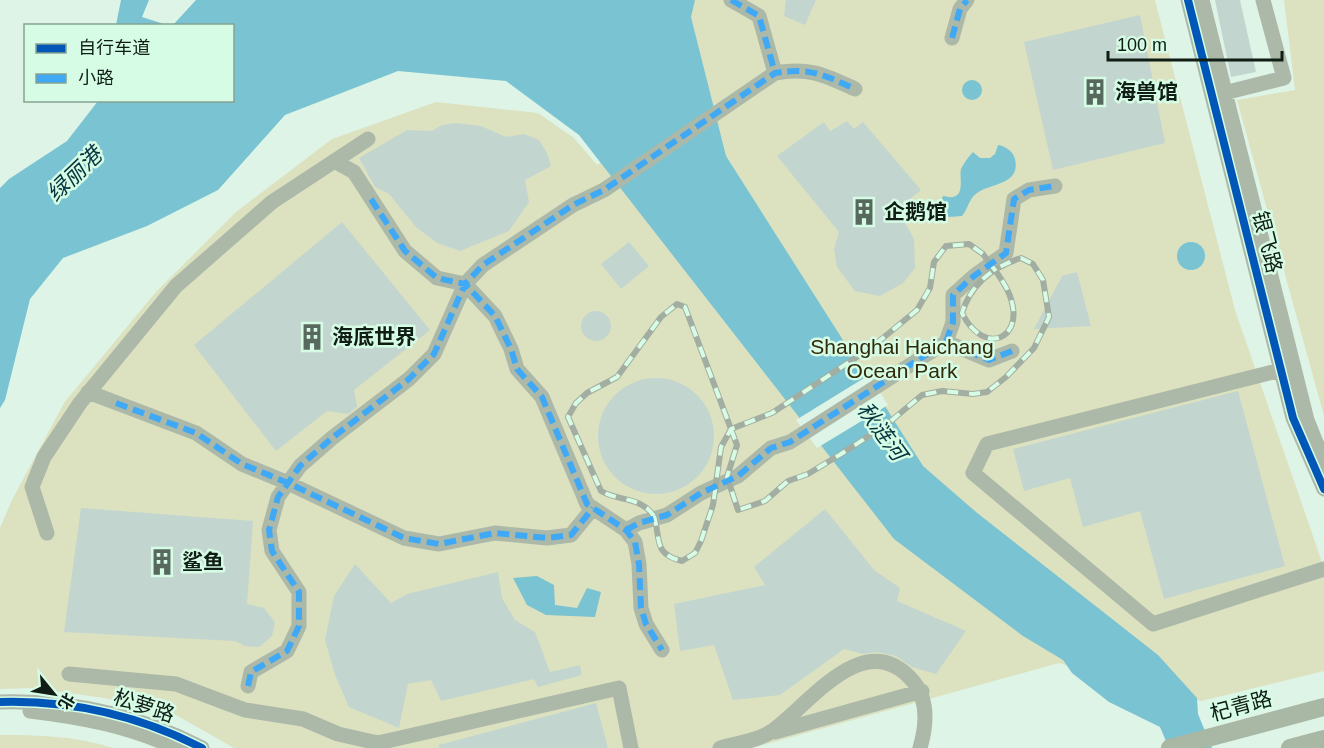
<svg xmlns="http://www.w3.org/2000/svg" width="1324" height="748" font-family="Helvetica,'Noto Sans SC',sans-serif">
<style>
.green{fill:#dce1c0}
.water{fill:#7ac3d2}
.pier{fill:#def4e7}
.building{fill:#c2d6cf}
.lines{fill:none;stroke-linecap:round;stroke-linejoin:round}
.minor{stroke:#acb8a8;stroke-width:15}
.major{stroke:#a8b8a5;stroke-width:18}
.rail-casing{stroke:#a2aea1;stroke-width:6}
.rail{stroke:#d6fce5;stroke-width:4;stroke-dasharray:11;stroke-linecap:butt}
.quiet{stroke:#3fa9f5;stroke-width:6;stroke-dasharray:12 6;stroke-linecap:butt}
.cycleway-casing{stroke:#d6fce5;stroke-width:11}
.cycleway{stroke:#0057b8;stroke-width:8}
.labels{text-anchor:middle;stroke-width:5;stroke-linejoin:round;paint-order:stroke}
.poi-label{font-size:21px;font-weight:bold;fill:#0f1d15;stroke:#d6fce5;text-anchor:start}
.street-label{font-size:21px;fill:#0f1d15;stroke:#d6fce5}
.park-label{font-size:21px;fill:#312a08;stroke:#d6fce5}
.water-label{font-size:22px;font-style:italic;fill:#05333e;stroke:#d6fce5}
</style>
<rect width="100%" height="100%" fill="#def4e7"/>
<path class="green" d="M681,0H1155L1235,310L1324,568V671L1201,701L1059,663L752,748H234L176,715L104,698L32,688L0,689V528L12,500L64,403L155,293L236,212L332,139L436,102L538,113L574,138L597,165L693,97Z
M1284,0H1324V416L1237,100L1295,90Z
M0,735C38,735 77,736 113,748H0Z"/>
<path class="water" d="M121,0H149L142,17L167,25H116Z
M196,0H695L691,17L726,156L923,466L976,512L1158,655L1197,698L1198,714L1212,748H1169L1160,727L1109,702L1072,673L1063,660L1023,636L894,539L579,135L506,81L398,71L285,115L218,190L147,226L63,258L30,299L5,400L0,408V188L9,179L67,141L98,101L232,100V26L173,25Z
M962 90a10 10 0 1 1 20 0a10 10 0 1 1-20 0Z
M998,145C1005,146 1013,151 1015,159C1021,185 990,183 977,193C969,198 968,209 962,216L949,217L943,213L941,201L943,196C946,196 950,198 953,197C965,195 959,176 961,169C964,163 968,157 973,152L980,158H990L995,154Z
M1177 256a14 14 0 1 1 28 0a14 14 0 1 1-28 0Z
M537,576L554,585L555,605L577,608L587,588L601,592L595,617L546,615L527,605L513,578Z"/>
<path class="pier" d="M869,375L888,405L817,448L796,420Z"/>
<path class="building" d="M786,0H816L805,25L784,16Z
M1215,0H1240L1256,72L1231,77Z
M1140,15L1165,143L1053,170L1024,42Z
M847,121L854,129L863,122L921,190L906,202L905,223L914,239L915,268L903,283L880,296L855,291L837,267L834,249L839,232L777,156L824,122L830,131Z
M455,123L481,126L506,137L524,134L539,140L547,153L551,166L525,180L529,202L509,231L460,251L437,243L416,227L389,194L375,187L359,158L407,130L432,131L442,125Z
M342,222L430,330L354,390L357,407L348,414L327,411L276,451L194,345Z
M629,242L649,266L621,289L601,264Z
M1077,272L1091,326L1034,329L1062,276Z
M581 326a15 15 0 1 1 30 0a15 15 0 1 1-30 0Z
M598 436a58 58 0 1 1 116 0a58 58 0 1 1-116 0Z
M1238,391L1285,566L1164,599L1140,511L1083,527L1070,478L1024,491L1013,449Z
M81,508L253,521L247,604L264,608L275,622L272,636L259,647L245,646L235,641L64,632Z
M825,509L874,570L900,588L897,601L966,631L936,674L912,667L896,656L877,652L863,654L844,649L780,695L733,700L714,645L680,651L674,604L765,585L754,567Z
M355,564L391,603L407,594L498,572L502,598L515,620L535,632L550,672L580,665L582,675L538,687L534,679L441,701L431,680L408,684L399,728L349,707L335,675L325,640L334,596Z
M596,703L608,748H439V745Z"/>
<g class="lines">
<path class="minor" d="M731,0L759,16L775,73
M1188,0L1293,418L1324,489
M1202,0L1307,420L1324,462
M952,38L960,9L967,0
M1224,93L1284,78L1263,0
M334,161L354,172L405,251L437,278L465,284L495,316L511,349L517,369L542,397L587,504L626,530L635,542L639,564L641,608L646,624L662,650
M1012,351L989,360L946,342L953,322V295L974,276L1006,253L1014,199L1029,190L1055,186
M1281,370L987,444L973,473L1153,624L1324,569
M88,392L196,433L242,464L288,483L404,538L439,544L495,533L547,538L571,535L593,508
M626,530L639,523L667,515L701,493L738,476L771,448L790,442L946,342
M47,533L32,487L44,457L80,403L176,286L272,202L368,139
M69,674L176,684L245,710L303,719L338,734L378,743L619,688L631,748
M248,686L251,672L287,651L299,626V592L272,551L269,530L278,497L300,466L332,438L409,379L434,354L465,284L483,265L573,205L604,190L775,73C810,67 824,75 855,89
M0,702C72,700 138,715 202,748
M30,711C81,717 129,726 176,748
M775,732L922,691
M720,748C735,743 759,741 772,731C810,704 864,626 912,680C929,699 927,724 920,748"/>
<path class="major" d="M1170,748L1324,707
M1290,748L1324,739"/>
<defs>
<path id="rail" d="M654,516C640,496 620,502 601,491L568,417L576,403L587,393L617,377L661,317L677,304L685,307L737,445L727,477L738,510L765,501L788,481L808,474L841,454L886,425L922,395L942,391L973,394L987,392L1006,377L1034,348L1049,317L1043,280L1033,264L1021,258C992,267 971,284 962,313C984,357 1024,339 1011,299C1008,288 1001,279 995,270L994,269L983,254L969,244L946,246L934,262L930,288L917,310L872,347L772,413L731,429L721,447L713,505L701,541L695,553L682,561C653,554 661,540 654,516"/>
</defs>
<use href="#rail" class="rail-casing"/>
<use href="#rail" class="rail"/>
<path class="quiet" d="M731,0L759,16L775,73
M952,38L960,9L967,0
M371,199L405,251L437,278L465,284L495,316L511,349L517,369L542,397L587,504L626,530L635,542L639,564L641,608L646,624L662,650
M1012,351L989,360L946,342L953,322V295L974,276L1006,253L1014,199L1029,190L1055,186
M116,403L196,433L242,464L288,483L404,538L439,544L495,533L547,538L571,535L593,508
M626,530L639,523L667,515L701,493L738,476L771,448L790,442L946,342
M248,686L251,672L287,651L299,626V592L272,551L269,530L278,497L300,466L332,438L409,379L434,354L465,284L483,265L573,205L604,190L775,73C810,67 824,75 855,89"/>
<defs>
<path id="cycleway" d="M1188,0L1293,418L1324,489
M0,702C72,700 138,715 202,748"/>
</defs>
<use href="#cycleway" class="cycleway-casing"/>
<use href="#cycleway" class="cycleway"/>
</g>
<defs>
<symbol id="building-bare" viewBox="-9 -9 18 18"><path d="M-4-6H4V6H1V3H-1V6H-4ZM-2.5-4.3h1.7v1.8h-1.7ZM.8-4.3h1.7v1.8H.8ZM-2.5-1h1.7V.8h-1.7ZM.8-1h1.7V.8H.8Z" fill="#57685e" stroke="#d6fce5" stroke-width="2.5" paint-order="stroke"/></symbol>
</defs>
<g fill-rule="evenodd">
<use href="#building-bare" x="1076" y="73" width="38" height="38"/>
<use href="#building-bare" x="845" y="193" width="38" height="38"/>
<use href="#building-bare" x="293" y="318" width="38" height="38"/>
<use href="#building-bare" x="143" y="543" width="38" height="38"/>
</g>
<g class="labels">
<g class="poi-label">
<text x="1115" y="99">海兽馆</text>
<text x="884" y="219">企鹅馆</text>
<text x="332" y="344">海底世界</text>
<text x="182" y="569">鲨鱼</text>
</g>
<g class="street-label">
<text transform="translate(1267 242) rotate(76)" y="7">银飞路</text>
<text transform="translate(144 706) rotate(18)" y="7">松萝路</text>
<text transform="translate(1241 706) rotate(-15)" y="7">杞青路</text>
</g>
<g class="park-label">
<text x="902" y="354">Shanghai Haichang<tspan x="902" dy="24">Ocean Park</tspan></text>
</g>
<g class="water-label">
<text transform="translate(74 174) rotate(-44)" y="8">绿丽港</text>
<text transform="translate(882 431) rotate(54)" y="8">秋涟河</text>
</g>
</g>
<rect x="24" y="24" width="210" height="78" fill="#d6fce5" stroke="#86a392" stroke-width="1.5"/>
<rect x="36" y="44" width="30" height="9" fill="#0057b8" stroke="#86a392" stroke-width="1.5"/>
<text x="78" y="54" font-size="18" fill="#0f1d15">自行车道</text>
<rect x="36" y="74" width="30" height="9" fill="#3fa9f5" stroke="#86a392" stroke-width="1.5"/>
<text x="78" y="84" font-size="18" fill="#0f1d15">小路</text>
<g transform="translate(54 694) rotate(120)" stroke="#d6fce5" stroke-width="4.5" paint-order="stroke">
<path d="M0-4.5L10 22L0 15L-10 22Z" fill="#0f1d15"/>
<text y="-9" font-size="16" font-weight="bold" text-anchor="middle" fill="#0f1d15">北</text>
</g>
<path d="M1108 51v9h174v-9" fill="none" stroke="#0f1d15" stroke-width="3"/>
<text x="1117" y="51" font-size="18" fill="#0f1d15" stroke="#d6fce5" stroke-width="4.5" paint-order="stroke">100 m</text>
</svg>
